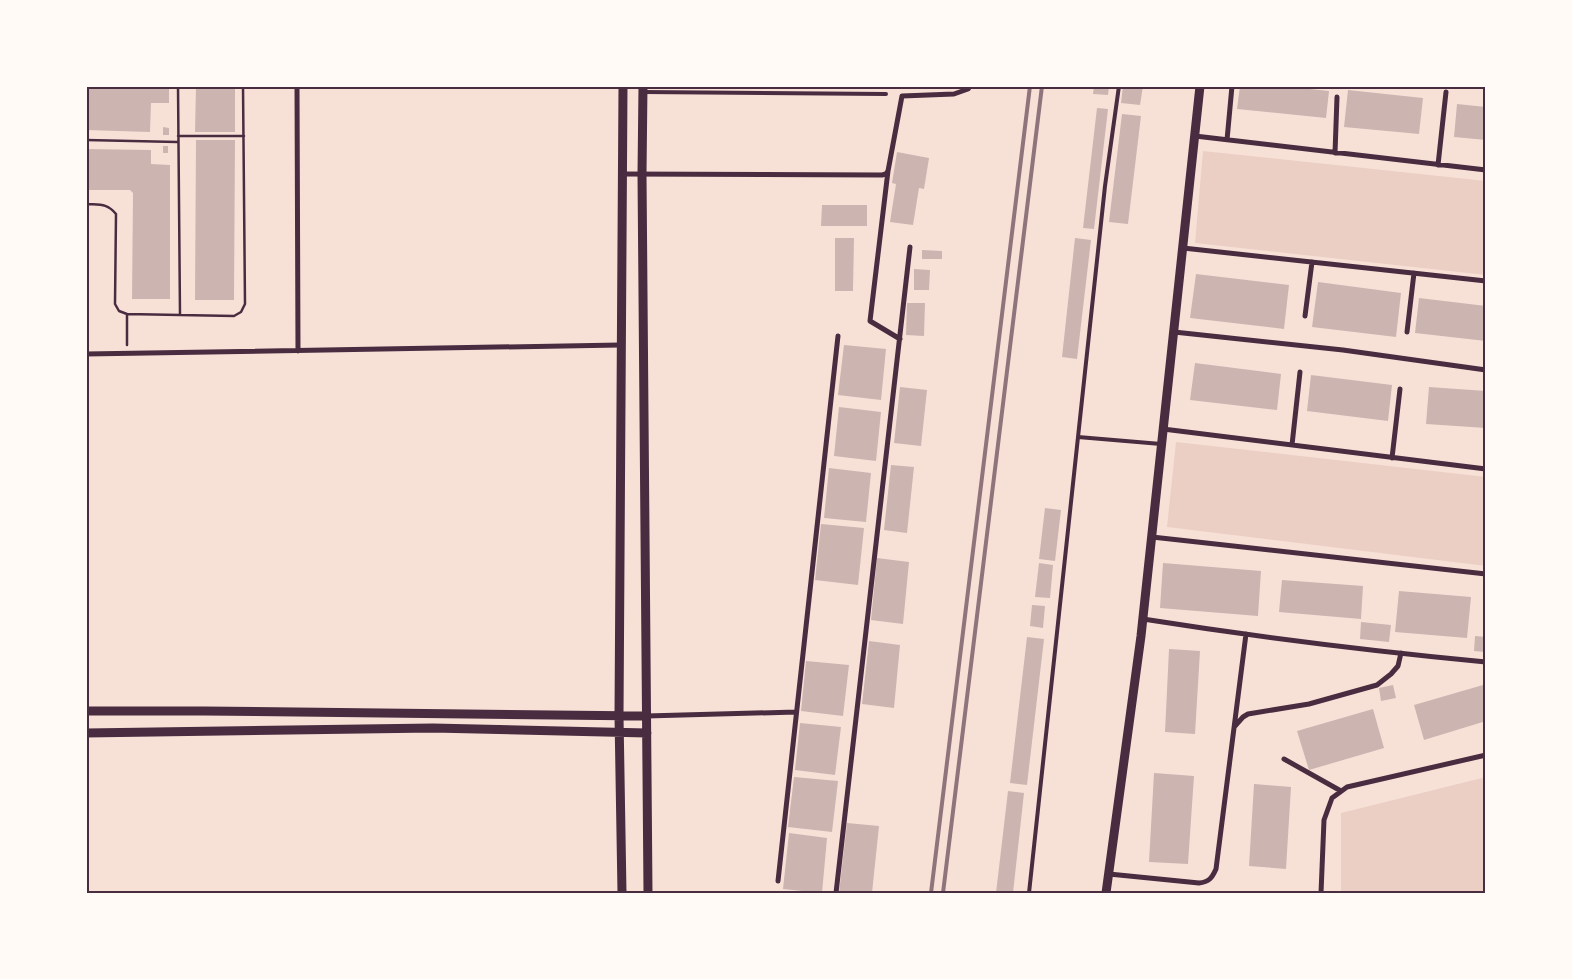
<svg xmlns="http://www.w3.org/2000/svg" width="1572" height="979" font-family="'PT Sans Narrow',sans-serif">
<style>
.green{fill:#ebcfc5}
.building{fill:#ccb4b1}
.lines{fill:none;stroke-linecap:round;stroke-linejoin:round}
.path{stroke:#4a2c40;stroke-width:2.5}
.service{stroke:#4a2c40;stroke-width:4}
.minor{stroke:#4a2c40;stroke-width:5}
.tertiary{stroke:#4a2c40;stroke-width:9}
.rail{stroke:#8f747c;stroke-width:4}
.neatline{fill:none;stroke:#4a2c40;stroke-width:2}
</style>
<rect width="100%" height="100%" fill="#f7e1d7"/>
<path class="green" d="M1203,151L1486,181V275L1195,243Z
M1176,442L1486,477V566L1167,527Z
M1486,777V893H1341V813Z"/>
<path class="building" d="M128,86H169V103H151L150,132L86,130V88L126,89Z
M196,86H235V132H195Z
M1094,86H1109L1108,95L1093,94Z
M1123,86H1143L1140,105L1121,103Z
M1240,86H1281L1329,91L1326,118L1237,109Z
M1348,90L1423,98L1419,134L1344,127Z
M1457,104L1486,107V140L1454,137Z
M1097,108L1108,109L1094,229L1083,228Z
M1122,114L1141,116L1128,224L1109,222Z
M163,127L169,128V135H163Z
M196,140H235L234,300H195Z
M163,146H168V153H163Z
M86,149L151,150V164L170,165V299H132L133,193L130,190H86Z
M897,152L929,158L924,189L919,188L913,225L890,222L896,184L892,183Z
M822,205H867V226H821Z
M835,238H854L853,291H835Z
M1075,238L1091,240L1077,359L1062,357Z
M922,250L942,251V259H922Z
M914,269L930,270L929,290H914Z
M1196,274L1289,285L1284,329L1190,318Z
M1318,282L1401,293L1396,337L1312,327Z
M1419,298L1486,306V341L1415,333Z
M907,303H925L924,336L906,335Z
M844,345L886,349L881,400L838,395Z
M1195,363L1281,374L1277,410L1190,400Z
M1311,375L1392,385L1388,421L1307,411Z
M900,387L927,390L921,446L894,443Z
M1429,387L1486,391V428L1426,424Z
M839,407L881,412L876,461L834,456Z
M891,465L914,467L907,533L884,530Z
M829,468L871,473L866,522L824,518Z
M1045,508L1061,510L1055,561L1039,559Z
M821,524L864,528L858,585L815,580Z
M877,558L909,562L903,624L871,620Z
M1039,563L1053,565L1050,598L1035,597Z
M1163,563L1261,571L1258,616L1160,608Z
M1282,580L1363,586L1361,619L1279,612Z
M1399,591L1471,597L1467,638L1395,632Z
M1032,605L1045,606L1043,628L1030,626Z
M1361,622L1391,625L1389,642L1360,639Z
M1475,636L1486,637V652L1474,651Z
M1027,637L1044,639L1027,785L1010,783Z
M869,641L900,645L894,708L862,704Z
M1169,649L1200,651L1195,734L1165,732Z
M806,661L849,665L843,716L801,711Z
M1393,685L1396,698L1381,701L1379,688Z
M1483,685L1486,695V721L1424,740L1414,705Z
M1373,709L1384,748L1309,770L1297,731Z
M800,723L841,727L835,775L795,770Z
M1154,773L1194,776L1188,864L1149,862Z
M794,777L838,781L832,832L788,827Z
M1254,784L1291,787L1286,869L1249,866Z
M1008,791L1024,793L1013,893H996Z
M847,823L879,826L872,893H839Z
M789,833L827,838L822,893L783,889Z"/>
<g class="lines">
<path class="path" d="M178,136H244
M86,140L177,142
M86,204C100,205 107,203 116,214L115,304L119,311L127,314L180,315L178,86
M180,315L234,316L241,312L245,304L243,86
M127,345V314"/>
<path class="service" d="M643,92L886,94
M1078,437L1161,444
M1029,893L1105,186L1119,86"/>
<path class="minor" d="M297,86L298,351
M1195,136L1486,170
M1227,140L1232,86
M1335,153L1337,97
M1438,165L1446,92
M888,171L870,321L900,339
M622,174L882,175L886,174L888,171L902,96L954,94L968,89L970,86
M1183,248L1486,281
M1305,316L1312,262
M1174,332L1343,350L1486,370
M1407,332L1414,273
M86,354L620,345
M1163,429L1486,469
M1292,445L1300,372
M1392,458L1400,389
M1152,537L1486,574
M1143,619C1257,637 1371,651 1486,662
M646,716L796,712
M1235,726L1243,717L1248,714L1309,704L1377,685L1391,674L1398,666L1401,653
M1284,759L1341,791
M1109,874L1199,883C1209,882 1212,878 1216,869L1246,634
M778,881L838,336
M836,893L910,247
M1321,893L1324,820L1332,798L1347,787L1486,755"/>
<path class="tertiary" d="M643,86L642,174L648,893
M86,711H204L646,716
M86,733L433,728L647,733
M622,893L619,716L623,86
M1106,893L1141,636L1200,86"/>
<path class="rail" d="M931,893L1030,86
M943,893L1042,86"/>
</g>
<rect width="1572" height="979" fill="none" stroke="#fffaf5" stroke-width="175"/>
<rect x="88" y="88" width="1396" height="804" class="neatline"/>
</svg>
